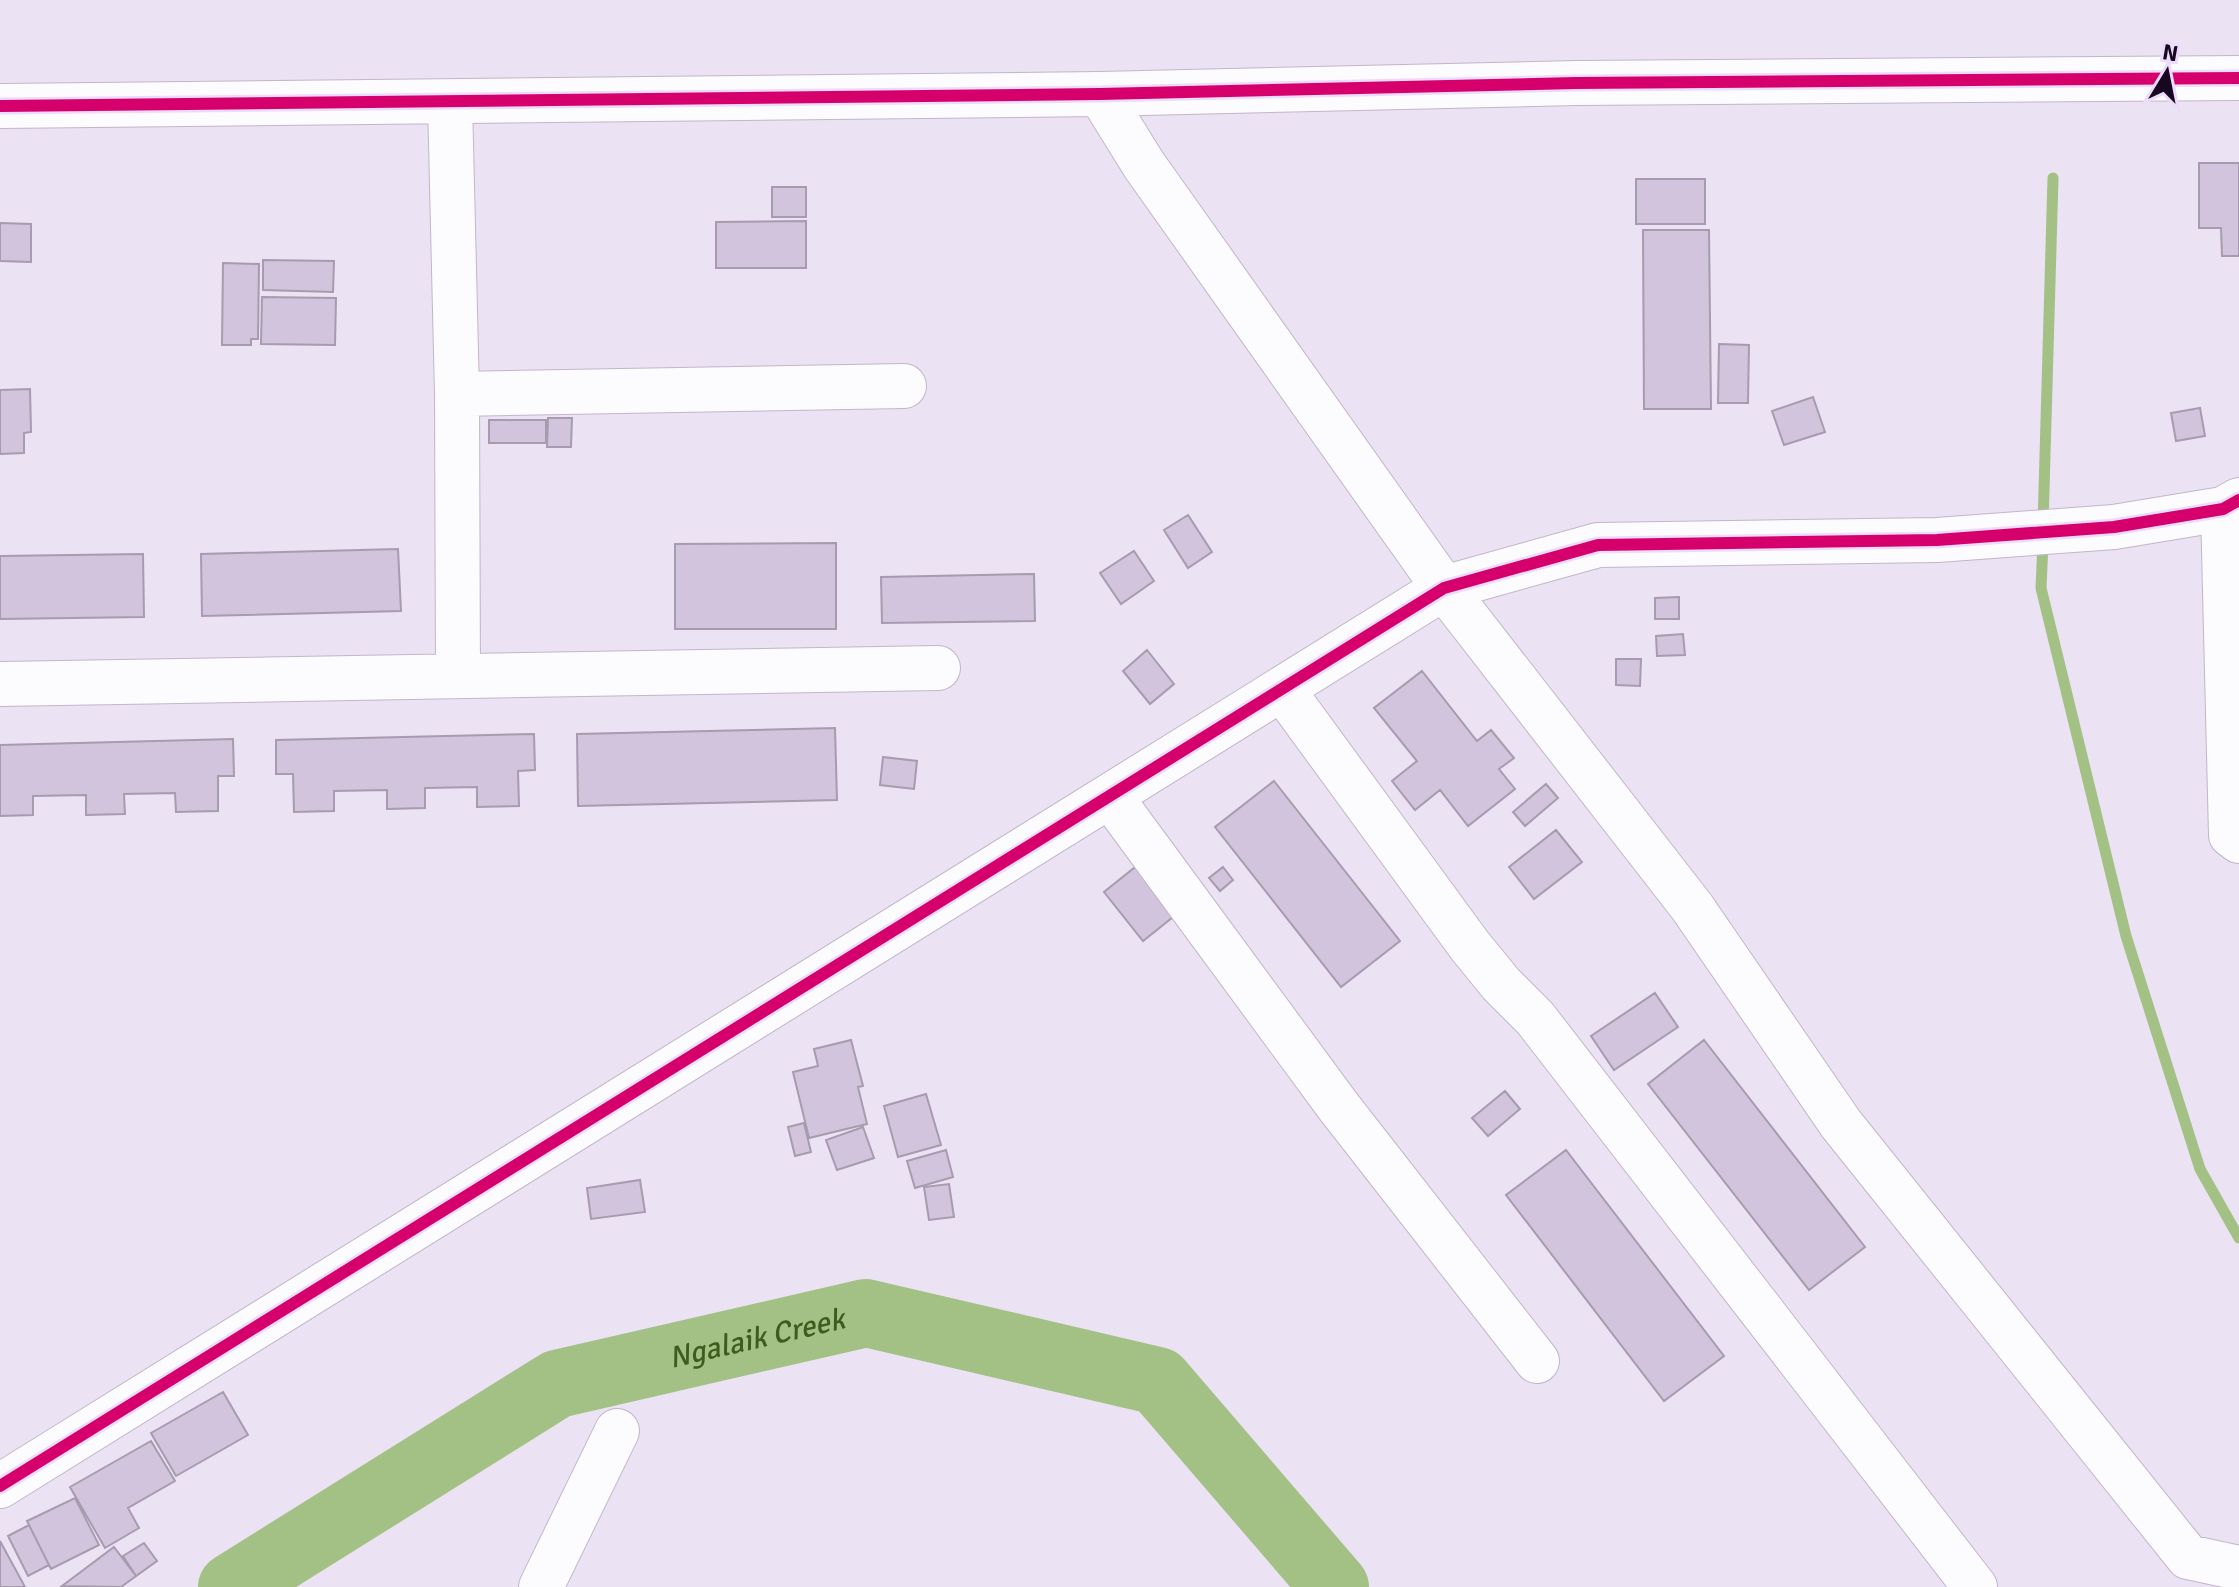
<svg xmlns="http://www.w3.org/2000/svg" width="2239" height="1587" font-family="Signika,sans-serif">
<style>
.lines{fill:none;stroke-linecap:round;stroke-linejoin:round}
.stream{stroke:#a3c185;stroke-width:11}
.river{stroke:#a3c185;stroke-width:68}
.building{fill:#d2c4dc;stroke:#a79baf;stroke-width:2}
.minor-casing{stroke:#c2b6ca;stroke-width:46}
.minor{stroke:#fcfbfd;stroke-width:44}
.cycleway-casing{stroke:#ecdcf9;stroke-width:17}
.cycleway{stroke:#d6006c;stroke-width:12}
.labels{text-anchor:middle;stroke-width:6;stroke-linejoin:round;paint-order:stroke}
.water-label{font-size:30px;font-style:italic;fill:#3e5c1c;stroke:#ecdcf9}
</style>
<rect width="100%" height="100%" fill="#ebe2f3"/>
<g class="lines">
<path class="stream" d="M2043,525L2053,178
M2043,543L2041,588L2126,936L2200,1169L2239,1238"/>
<path class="river" id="s1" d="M232,1587L557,1384L866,1313L1158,1381L1335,1587"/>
</g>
<path class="building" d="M2199,163H2239V256H2222L2221,228H2199Z
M1636,179H1705V224H1636Z
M772,187H806V217H772Z
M806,221V268H716V222Z
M0,223L31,224V262L0,261Z
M1643,230H1709L1711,409H1644Z
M263,260L334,261L333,292L263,290Z
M223,263L259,264L258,339H251V345H222Z
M262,297L336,298L335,345L261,344Z
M1719,344L1749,345L1748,403H1718Z
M30,389L31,432L24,433V453L0,454V390Z
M1813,397L1825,432L1784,445L1772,411Z
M2200,408L2205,436L2176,441L2171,413Z
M548,418H572L571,447H547Z
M489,420H546V443H489Z
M1188,515L1212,552L1188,568L1164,530Z
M836,543V629H675V544Z
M398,549L401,611L202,616L201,554Z
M1134,551L1154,581L1121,604L1100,573Z
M143,554L144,617L0,619V556Z
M1034,574L1035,621L882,623L881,577Z
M1679,597V619H1655V598Z
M1683,634L1685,655L1657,656L1656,636Z
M1147,650L1174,684L1150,704L1123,671Z
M1616,659H1641L1640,686L1616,685Z
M1422,671L1477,741L1491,730L1514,758L1499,769L1515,789L1468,826L1440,790L1415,810L1392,781L1417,761L1374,708Z
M835,728L837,800L578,806L577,734Z
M534,734L535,770L518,771L519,806L477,807V787L425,788V808L387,809V790L334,791V811L294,812L293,774H276V740Z
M233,739L234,776H218V811L176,812L175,793L124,794L125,814L86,815V795L33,796V815L0,816V745Z
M883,757L917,761L914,789L880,785Z
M1274,781L1400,941L1341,987L1215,827Z
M1546,784L1558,798L1525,826L1513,812Z
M1556,830L1582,862L1534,899L1509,867Z
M1139,864L1178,913L1143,941L1104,892Z
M1223,867L1233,880L1220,891L1209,878Z
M1655,993L1678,1027L1614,1070L1591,1036Z
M851,1040L863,1086L858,1087L867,1124L809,1138L793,1072L818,1066L814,1049Z
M1704,1040L1865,1247L1809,1290L1648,1084Z
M1505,1091L1520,1109L1488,1136L1472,1118Z
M926,1094L941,1145L898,1157L884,1106Z
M804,1123L811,1152L795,1156L788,1127Z
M863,1127L874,1158L837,1170L826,1140Z
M946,1150L953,1177L915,1188L907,1161Z
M1566,1150L1724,1356L1664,1401L1506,1195Z
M640,1180L645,1212L591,1219L587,1188Z
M949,1184L954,1217L929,1220L924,1187Z
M223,1392L248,1435L176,1476L151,1433Z
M151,1441L175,1481L128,1508L139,1528L105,1548L70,1487Z
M75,1498L99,1545L51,1569L27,1521Z
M29,1525L49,1565L28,1576L8,1536Z
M0,1541L25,1587H0Z
M144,1543L157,1561L136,1576L123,1556Z
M114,1547L136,1576L121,1587L62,1586Z"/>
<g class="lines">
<defs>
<path id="minor" d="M1100,94L1144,165L1444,588L1692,907L1841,1124L2188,1557L2239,1568
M450,102L457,394L458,676
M0,106L1100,94L1576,83L2239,78
M457,394L904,386
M2223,509L2231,835L2239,841
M0,684L938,668
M1282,689L1470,946L1501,984L1535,1018L1975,1587
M1110,796L1338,1106L1537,1361
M0,1486L1444,588L1598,545L1937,540L2114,527L2223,509L2239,500
M541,1587L617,1431"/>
</defs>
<use href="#minor" class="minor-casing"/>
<use href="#minor" class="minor"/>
<defs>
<path id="cycleway" d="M0,106L1100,94L1576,83L2239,78
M0,1486L1444,588L1598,545L1937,540L2114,527L2223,509L2239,500"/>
</defs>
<use href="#cycleway" class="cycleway-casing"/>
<use href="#cycleway" class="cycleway"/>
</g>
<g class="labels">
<g class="water-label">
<text dy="10" stroke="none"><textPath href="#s1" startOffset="588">Ngalaik Creek</textPath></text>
</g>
</g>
<g transform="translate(2167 72) rotate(10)" stroke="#ecdcf9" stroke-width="6" paint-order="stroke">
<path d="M0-6L14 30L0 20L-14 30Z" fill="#170720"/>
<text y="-12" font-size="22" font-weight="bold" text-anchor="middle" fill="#170720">N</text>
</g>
</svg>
